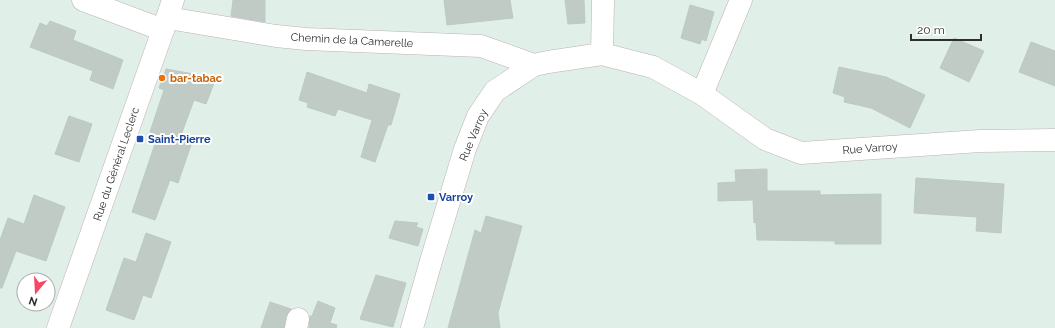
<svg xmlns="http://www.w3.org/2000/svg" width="1055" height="328" font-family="Raleway,sans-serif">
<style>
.building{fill:#c0cbc6;stroke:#bacac5}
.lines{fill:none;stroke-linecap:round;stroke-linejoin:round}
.minor-casing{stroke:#bdb1b3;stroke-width:23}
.secondary-casing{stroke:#bdb1b3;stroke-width:23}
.minor{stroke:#fff;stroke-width:22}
.secondary{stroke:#fff;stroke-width:22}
.food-dot{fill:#e8710a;stroke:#fff;stroke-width:1.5}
.transit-dot{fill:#1a4fb4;stroke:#fff;stroke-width:1.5}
.labels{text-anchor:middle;stroke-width:4;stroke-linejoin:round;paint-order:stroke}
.street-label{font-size:11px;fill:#2e2e2e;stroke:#fff}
.food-label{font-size:11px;font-weight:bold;fill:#c56008;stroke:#fff;text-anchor:start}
.transit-label{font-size:11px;font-weight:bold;fill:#164399;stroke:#fff;text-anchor:start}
</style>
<rect width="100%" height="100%" fill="#e1efe9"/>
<path class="building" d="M233,0H265V22L231,16Z
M444,0H510L513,18L447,25Z
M565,0H584L585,23L568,24Z
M690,5L714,12L706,41L702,39L700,44L681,38Z
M50,21L76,31L73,40L123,60L113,89L90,80L93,71L30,47L40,23L47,26Z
M954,38L984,51L969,82L940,68Z
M1031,42L1055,51V86L1019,72Z
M839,67L886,77L925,95L910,128L871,108L844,102L845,97L833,93Z
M166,69L216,78L206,104L194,100L181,135L189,139L188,141L192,142L178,183L170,180L155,220L132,212L158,135L150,132L164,90L159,88Z
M307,72L367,93L369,84L400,94L391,125H388L375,162L361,157L372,120L338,109L335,116L307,107L308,103L299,100Z
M69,116L92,124L79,162L55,154Z
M767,169V191H820V195L881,194V244H835V241L757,240L756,222L754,223L753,200L718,201V183L736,182L735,170Z
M916,178L1004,184L1001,233L976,231L977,217L914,213Z
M34,195L65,207L46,261L16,251L2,288H0V240L8,218L24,224Z
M486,216L522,226L498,313L500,328H448L475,230L481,233Z
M395,221L418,223L416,227L423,229L418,246L389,238Z
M146,233L171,242L151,298L143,295L134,320L106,310L124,258L136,262Z
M376,275L406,283L393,327L360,319Z
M318,301L335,308L330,323L337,325L336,328H309L310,316H312Z
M270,302L291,309L286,316L284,328H261Z"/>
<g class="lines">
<defs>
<path id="minor" d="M83,0L163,30
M168,18L276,36L306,39L481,46L534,65
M602,54L603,0
M702,94L741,0
M296,328L298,319
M412,328L431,261L465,149L478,116L495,91L534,65L548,62L602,54L653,67L702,94L765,139L801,153L980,141L1055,140"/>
<path id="secondary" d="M58,328L163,30L173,0"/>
</defs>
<use href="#minor" class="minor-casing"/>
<use href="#secondary" class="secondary-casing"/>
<use href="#minor" class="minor"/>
<use href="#secondary" class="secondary"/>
</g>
<circle class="food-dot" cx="162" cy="78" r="4"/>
<g class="transit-dot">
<rect x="136" y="135" width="8" height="8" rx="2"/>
<rect x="427" y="193" width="8" height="8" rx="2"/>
</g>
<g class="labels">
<g class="street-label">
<text transform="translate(352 40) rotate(3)" y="4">Chemin de la Camerelle</text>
<text transform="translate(473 135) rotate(-67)" y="4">Rue Varroy</text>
<text transform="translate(870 148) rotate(-4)" y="4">Rue Varroy</text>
<text transform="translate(116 164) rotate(-71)" y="4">Rue du Général Leclerc</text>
</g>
<g class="food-label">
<text x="170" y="82">bar-tabac</text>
</g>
<g class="transit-label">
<text x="148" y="143">Saint-Pierre</text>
<text x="439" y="201">Varroy</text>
</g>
</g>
<g transform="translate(36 292) rotate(198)"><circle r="19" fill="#ffffff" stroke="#ababab"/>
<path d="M0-3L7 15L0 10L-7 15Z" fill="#f74665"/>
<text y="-6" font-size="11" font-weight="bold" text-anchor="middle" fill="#2e2e2e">N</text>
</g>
<path d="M911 34v6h70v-6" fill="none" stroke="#2e2e2e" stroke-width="2"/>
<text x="917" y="34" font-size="12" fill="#2e2e2e" stroke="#ffffff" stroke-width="3" paint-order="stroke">20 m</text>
</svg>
